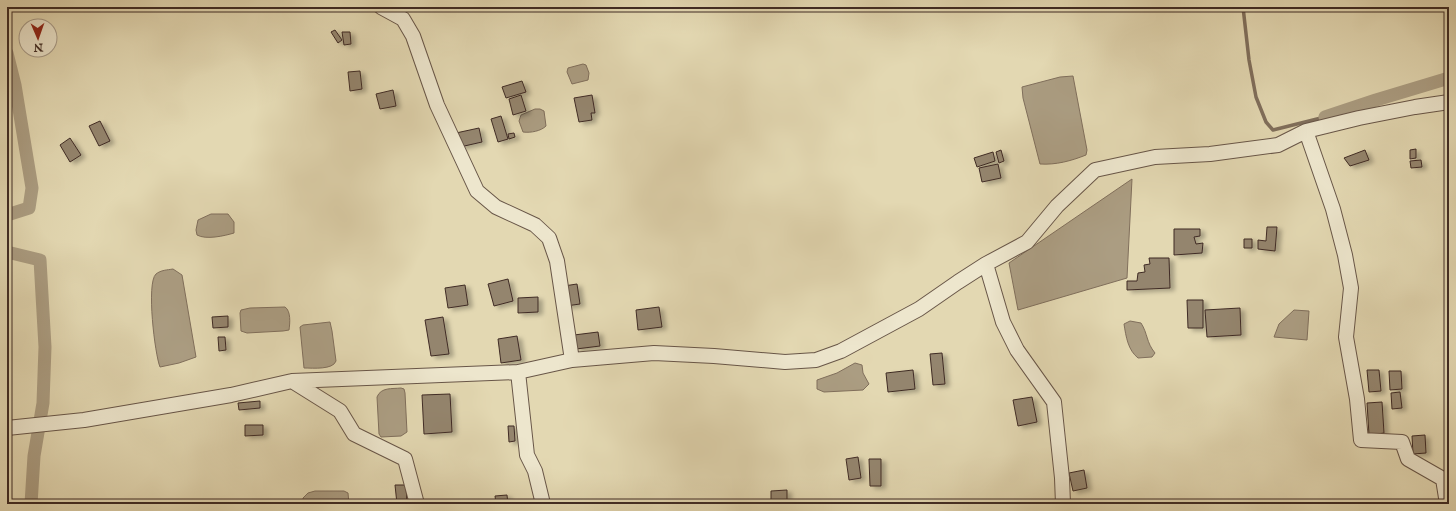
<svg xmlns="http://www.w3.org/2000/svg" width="1456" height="511" font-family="'IM FELL English',serif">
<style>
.water{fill:#ab9d82;stroke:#806f5c}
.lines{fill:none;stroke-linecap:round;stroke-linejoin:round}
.stream{stroke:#806f5c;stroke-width:3.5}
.canal{stroke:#ab9d82;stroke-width:13}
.building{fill:#94856e;stroke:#3f2b24;filter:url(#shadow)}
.minor-casing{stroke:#685648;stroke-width:16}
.minor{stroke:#ede6cd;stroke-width:14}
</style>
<defs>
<filter id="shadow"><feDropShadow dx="4.5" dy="2.5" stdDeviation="2" flood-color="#0004"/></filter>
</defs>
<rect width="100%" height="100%" fill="#e3d8b2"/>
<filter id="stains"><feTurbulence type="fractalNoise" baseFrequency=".005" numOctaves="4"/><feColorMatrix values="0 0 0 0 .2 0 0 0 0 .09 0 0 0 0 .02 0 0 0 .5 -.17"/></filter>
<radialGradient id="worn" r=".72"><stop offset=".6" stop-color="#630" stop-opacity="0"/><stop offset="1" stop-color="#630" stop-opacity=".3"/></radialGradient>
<path class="water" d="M583,64L586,65L589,73L588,80L572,84L567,72L568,68Z
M1073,76L1087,150L1086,155C1071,161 1056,165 1040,164L1023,98L1022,87L1060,77Z
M535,109H540L544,111L546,126C541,131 531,133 523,132L519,121L521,115Z
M1132,179L1127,278L1018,310L1009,263Z
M211,214H228L234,222V233C224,236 206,240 197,235L196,230L198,220Z
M173,269L182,275L196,357L179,363L160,367C155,355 146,283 156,274C161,270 167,270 173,269Z
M285,307C291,311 290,323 289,330L283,331L247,333L241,331L240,313L241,310L250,308Z
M1294,310L1309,311L1307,340L1274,337L1279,324Z
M1130,321L1141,323C1148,334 1146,342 1155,353L1152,357L1138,358C1128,350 1126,337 1124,324Z
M330,322L332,331L336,361C333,370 313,368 304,368L300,327L303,325Z
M855,363L862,365L863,373L869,384L863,390L824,392L817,389V380L837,373Z
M401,388L404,389L405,393L407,432L401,436L381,437L379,434L377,397C381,387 392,389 401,388Z
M315,491H344L348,493L349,504H303V498L308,493Z"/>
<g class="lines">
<path class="stream" d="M1243,7L1249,60L1256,97L1266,122L1273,130L1325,117"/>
<path class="canal" d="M7,53L15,85L32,188L29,208L7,215
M1325,117L1376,100L1449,78
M7,252L40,260L45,347L43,403L34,456L31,504"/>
</g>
<path class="building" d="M335,30L342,40L338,43L331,32Z
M342,32H350L351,44L344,45Z
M360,71L362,89L350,91L348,72Z
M522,81L526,92L506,98L502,87Z
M393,90L396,106L380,109L376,94Z
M521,95L526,111L513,115L509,99Z
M592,95L595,113H591L592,120L579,122L574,98Z
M501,116L508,139L498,142L491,119Z
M100,121L110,141L99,146L89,126Z
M479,128L482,142L460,147L456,133Z
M514,133L515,137L509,139L508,134Z
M70,138L81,155L70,162L60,145Z
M1416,149V158L1410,159V150Z
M1001,150L1004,161L999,163L996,152Z
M1365,150L1369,160L1350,166L1344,158Z
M993,152L995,161L977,167L974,158Z
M1421,160L1422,167L1411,168L1410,161Z
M998,164L1001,178L982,182L979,168Z
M1267,227H1277L1275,251L1258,249V240L1266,241Z
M1174,229H1200V236L1194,237L1196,244L1203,243L1202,253L1174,255Z
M1244,239H1252V248H1244Z
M1149,258H1169L1170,288L1127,290V281H1137L1138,273L1145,272L1144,265L1150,264Z
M508,279L513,301L494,306L488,284Z
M577,284L580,304L566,306L564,286Z
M465,285L468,305L448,308L445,288Z
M538,297V312L518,313V298Z
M1187,300H1203V328H1188Z
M659,307L662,327L638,330L636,310Z
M1240,308L1241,335L1207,337L1205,310Z
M228,316V327L213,328L212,317Z
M443,317L449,354L431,356L425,320Z
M598,332L600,346L576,349L574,335Z
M517,336L521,360L501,363L498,339Z
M218,337H225L226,350L219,351Z
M942,353L945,384L933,385L930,354Z
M913,370L915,389L888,392L886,373Z
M1367,370H1379L1381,391L1369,392Z
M1389,371H1401L1402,389L1390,390Z
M1400,392L1402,408L1392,409L1391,393Z
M450,394L452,432L424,434L422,395Z
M1032,397L1037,422L1018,426L1013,400Z
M260,401V408L239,410L238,403Z
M1382,402L1384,433L1369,435L1367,403Z
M245,425H263V435L245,436Z
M508,426H514L515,441L509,442Z
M1425,435L1426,453L1413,454L1412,436Z
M858,457L861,478L849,480L846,459Z
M869,459H881V486H870Z
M1084,470L1087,488L1073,491L1069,473Z
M395,485H406L407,504H397Z
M787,490V504H771V491Z
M507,495L508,504H496L495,496Z"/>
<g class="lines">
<defs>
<path id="minor" d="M381,7L403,19L413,36L437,105L477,191L496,207L535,225L549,238L557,261L572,360
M1306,131L1333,209L1345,255L1351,288L1346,337L1357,399L1361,440L1402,442L1408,459L1443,479L1447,504
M986,264L1003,322L1017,350L1054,402L1062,478L1063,504
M518,372L527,455L535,471L543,504
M292,381L340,411L354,434L405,459L417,504
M7,428L84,420L231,395L292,381L518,372L572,360L654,353L714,356L785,362L816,360L841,351L919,309L958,282L986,264L1027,242L1057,206L1095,170L1155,157L1210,154L1278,145L1306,131L1359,118L1415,107L1449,102"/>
</defs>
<use href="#minor" class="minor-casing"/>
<use href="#minor" class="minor"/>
</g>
<rect width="1456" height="511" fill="none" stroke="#e3d8b2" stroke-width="24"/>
<rect x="8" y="8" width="1440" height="495" fill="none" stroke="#3f2b24" stroke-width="2"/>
<rect x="12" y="12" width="1432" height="487" fill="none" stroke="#3f2b24"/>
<g transform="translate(38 38) rotate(178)"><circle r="19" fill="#ede6cd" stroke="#a79b89"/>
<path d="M0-3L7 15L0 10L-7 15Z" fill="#8f2418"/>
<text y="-6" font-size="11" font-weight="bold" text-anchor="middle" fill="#3f2b24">N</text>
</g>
<rect width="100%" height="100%" filter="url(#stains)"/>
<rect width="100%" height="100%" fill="url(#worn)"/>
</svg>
